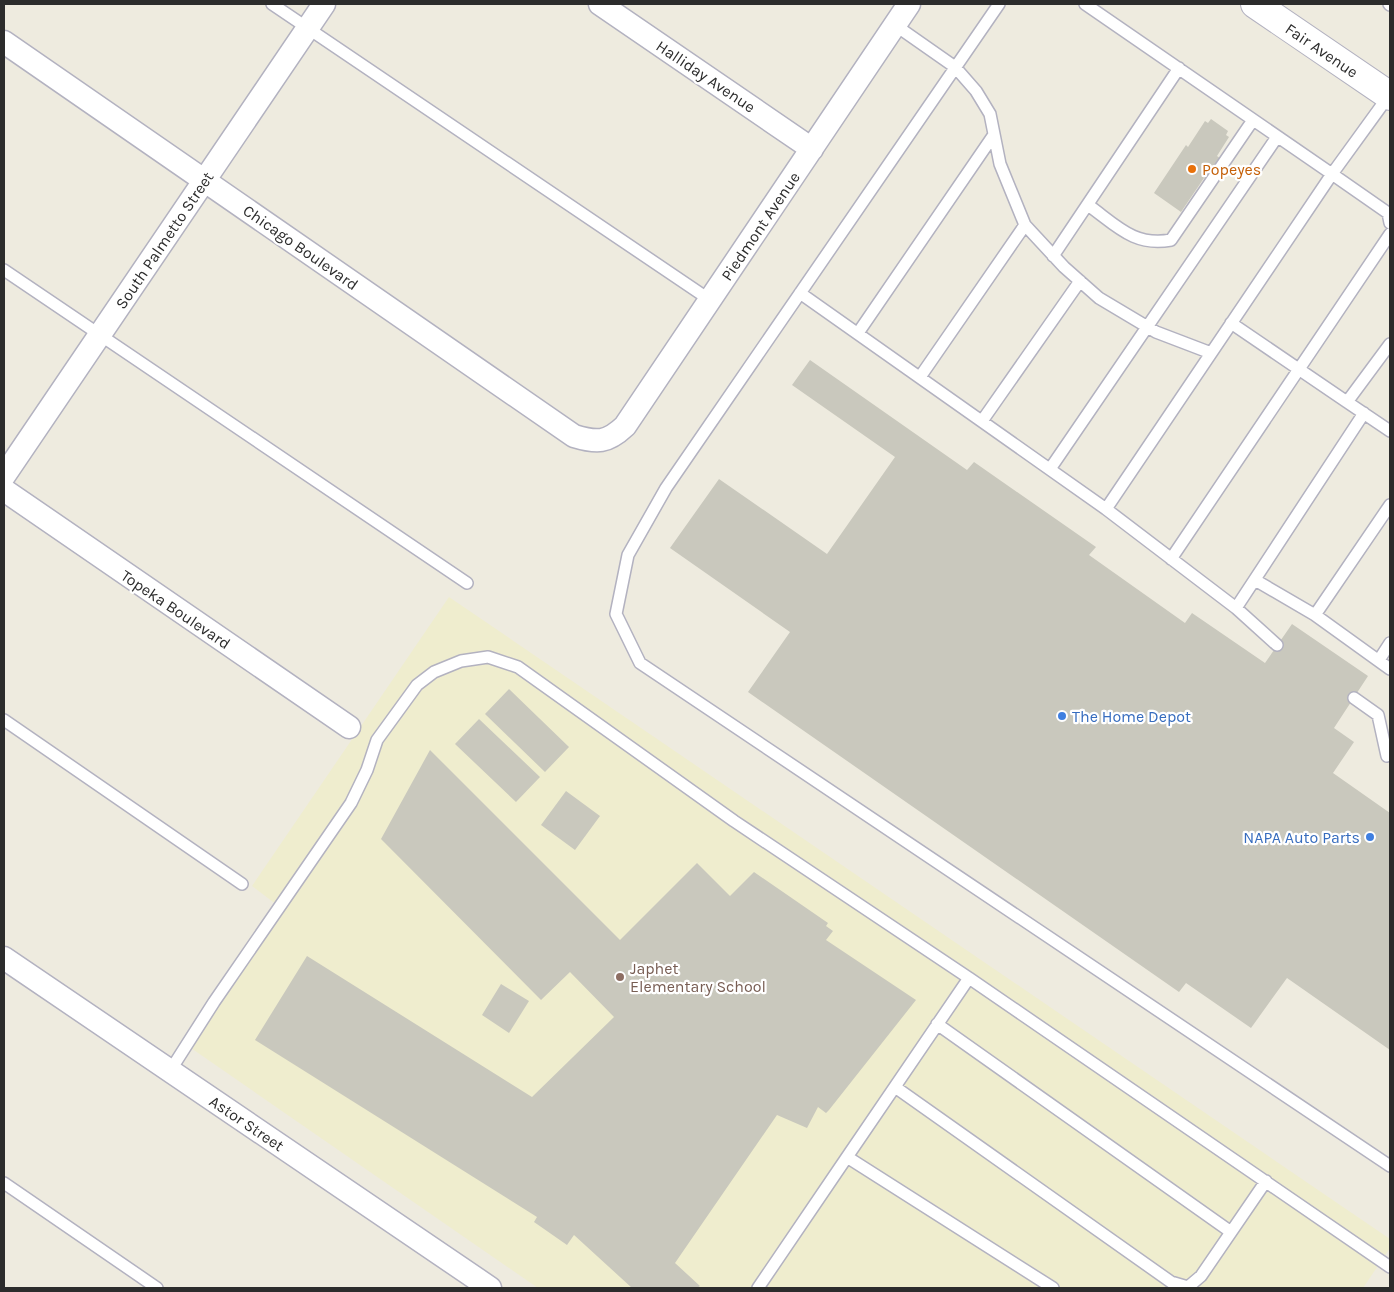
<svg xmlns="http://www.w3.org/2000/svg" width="1394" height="1292" font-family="Karla,sans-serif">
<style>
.education{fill:#efedce}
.building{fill:#c9c8bd}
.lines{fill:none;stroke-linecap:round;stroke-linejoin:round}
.service-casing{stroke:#b3b2c0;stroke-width:14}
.minor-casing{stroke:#b3b2c0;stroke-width:25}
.secondary-casing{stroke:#b3b2c0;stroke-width:30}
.service{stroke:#fff;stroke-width:11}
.minor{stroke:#fff;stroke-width:22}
.secondary{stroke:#fff;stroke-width:28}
.food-dot{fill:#e8710a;stroke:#fff;stroke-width:2}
.shop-dot{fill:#3f7fe0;stroke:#fff;stroke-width:2}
.education-dot{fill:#8d6e63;stroke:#fff;stroke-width:2}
.labels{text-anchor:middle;stroke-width:4.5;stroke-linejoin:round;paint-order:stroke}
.street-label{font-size:16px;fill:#2c2c2c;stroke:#fff}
.food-label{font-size:16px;fill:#c56008;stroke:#fff;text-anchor:start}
.shop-label{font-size:16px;fill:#366cbe;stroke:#fff;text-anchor:start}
.education-label{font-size:16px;fill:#785e54;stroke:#fff;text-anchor:start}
</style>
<rect width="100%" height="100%" fill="#eeebdf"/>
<path class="education" d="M449,597L1390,1239V1248L1363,1288H538L188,1046L281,908L252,886Z"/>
<path class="building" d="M1211,119L1228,131L1226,135L1229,137L1217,156L1221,159L1207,180L1204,178L1181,212L1154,193L1186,145L1188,147L1205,121L1208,123Z
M810,360L967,470L974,462L1096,547L1089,555L1185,623L1192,613L1265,663L1292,624L1368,676L1334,728L1354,742L1333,773L1390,813V1050L1287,978L1251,1028L1186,983L1179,992L748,692L790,632L670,548L719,479L827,554L895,457L792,385Z
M509,689L569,747L545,772L485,714Z
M479,719L540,777L516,802L455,744Z
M430,750L620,940L697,863L730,896L754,872L828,923L826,926L833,931L826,940L916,1000L829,1110L826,1113L818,1107L807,1128L777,1115L675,1263L700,1286L697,1288H632L574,1235L567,1245L534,1222L537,1217L255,1040L307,956L532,1097L614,1017L570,972L541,1000L381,839Z
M566,791L600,816L575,850L541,825Z
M501,984L529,1001L509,1033L482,1015Z"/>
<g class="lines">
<defs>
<path id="service" d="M272,4L710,300
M999,4L666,488L628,555L616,614L640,663L1390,1166
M1085,4L1332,174L1390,94
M1389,4L1390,5
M895,25L955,67L976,91L990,114L1000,164L1025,225L1064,267L1099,298L1156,332L1211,353
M1088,205C1116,225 1134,247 1171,240L1253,120
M1053,256L1179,68
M4,270L467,583
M800,293L1106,509L1236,608L1277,645
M1231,323L1347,402
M858,333L993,136
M1390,344L1347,402L1390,431
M920,377L1025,225
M982,421L1080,281
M1050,469L1277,137
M1106,509L1332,174L1388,213L1390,223
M1171,559L1390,234
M1255,580L1315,615L1390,669
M1236,608L1364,413
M1315,615L1390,505
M1379,660L1390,643
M1354,698L1378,715L1387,756
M4,720L242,884
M937,1024L1231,1232
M170,1071L214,1002L351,803L367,770L377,740L417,685L434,672L461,661L488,657L518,667L734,821L969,978
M895,1087L1171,1282L1188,1287L1201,1276L1266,1181
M4,1183L157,1288
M758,1288L847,1157
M1053,1288L847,1157L969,978L1390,1267"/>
<path id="minor" d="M600,4L812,149
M4,42L574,436C597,443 607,443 625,426L909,4
M4,476L324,4
M4,490L349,727
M4,958L490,1288"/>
<path id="secondary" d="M1255,4L1390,96"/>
</defs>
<use href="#service" class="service-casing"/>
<use href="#minor" class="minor-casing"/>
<use href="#secondary" class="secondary-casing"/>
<use href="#service" class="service"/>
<use href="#minor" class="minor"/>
<use href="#secondary" class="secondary"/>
</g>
<circle class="food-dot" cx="1192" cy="169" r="5"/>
<g class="shop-dot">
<circle cx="1062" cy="716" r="5"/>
<circle cx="1370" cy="837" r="5"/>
</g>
<circle class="education-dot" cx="620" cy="977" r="5"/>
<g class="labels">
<g class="street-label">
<text transform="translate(1322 50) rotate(34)" y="6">Fair Avenue</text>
<text transform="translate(706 76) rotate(34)" y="6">Halliday Avenue</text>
<text transform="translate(760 226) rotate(-56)" y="6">Piedmont Avenue</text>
<text transform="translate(164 240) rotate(-56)" y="6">South Palmetto Street</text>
<text transform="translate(301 247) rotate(35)" y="6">Chicago Boulevard</text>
<text transform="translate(176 609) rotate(34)" y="6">Topeka Boulevard</text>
<text transform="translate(247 1123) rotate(34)" y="6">Astor Street</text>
</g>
<g class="food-label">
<text x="1202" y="175">Popeyes</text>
</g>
<g class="shop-label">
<text x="1072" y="722">The Home Depot</text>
<text x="1360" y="843" text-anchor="end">NAPA Auto Parts</text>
</g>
<g class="education-label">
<text x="630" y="974">Japhet<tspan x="630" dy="18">Elementary School</tspan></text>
</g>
</g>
<rect width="1394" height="1292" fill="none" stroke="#2c2c2c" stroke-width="10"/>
</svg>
